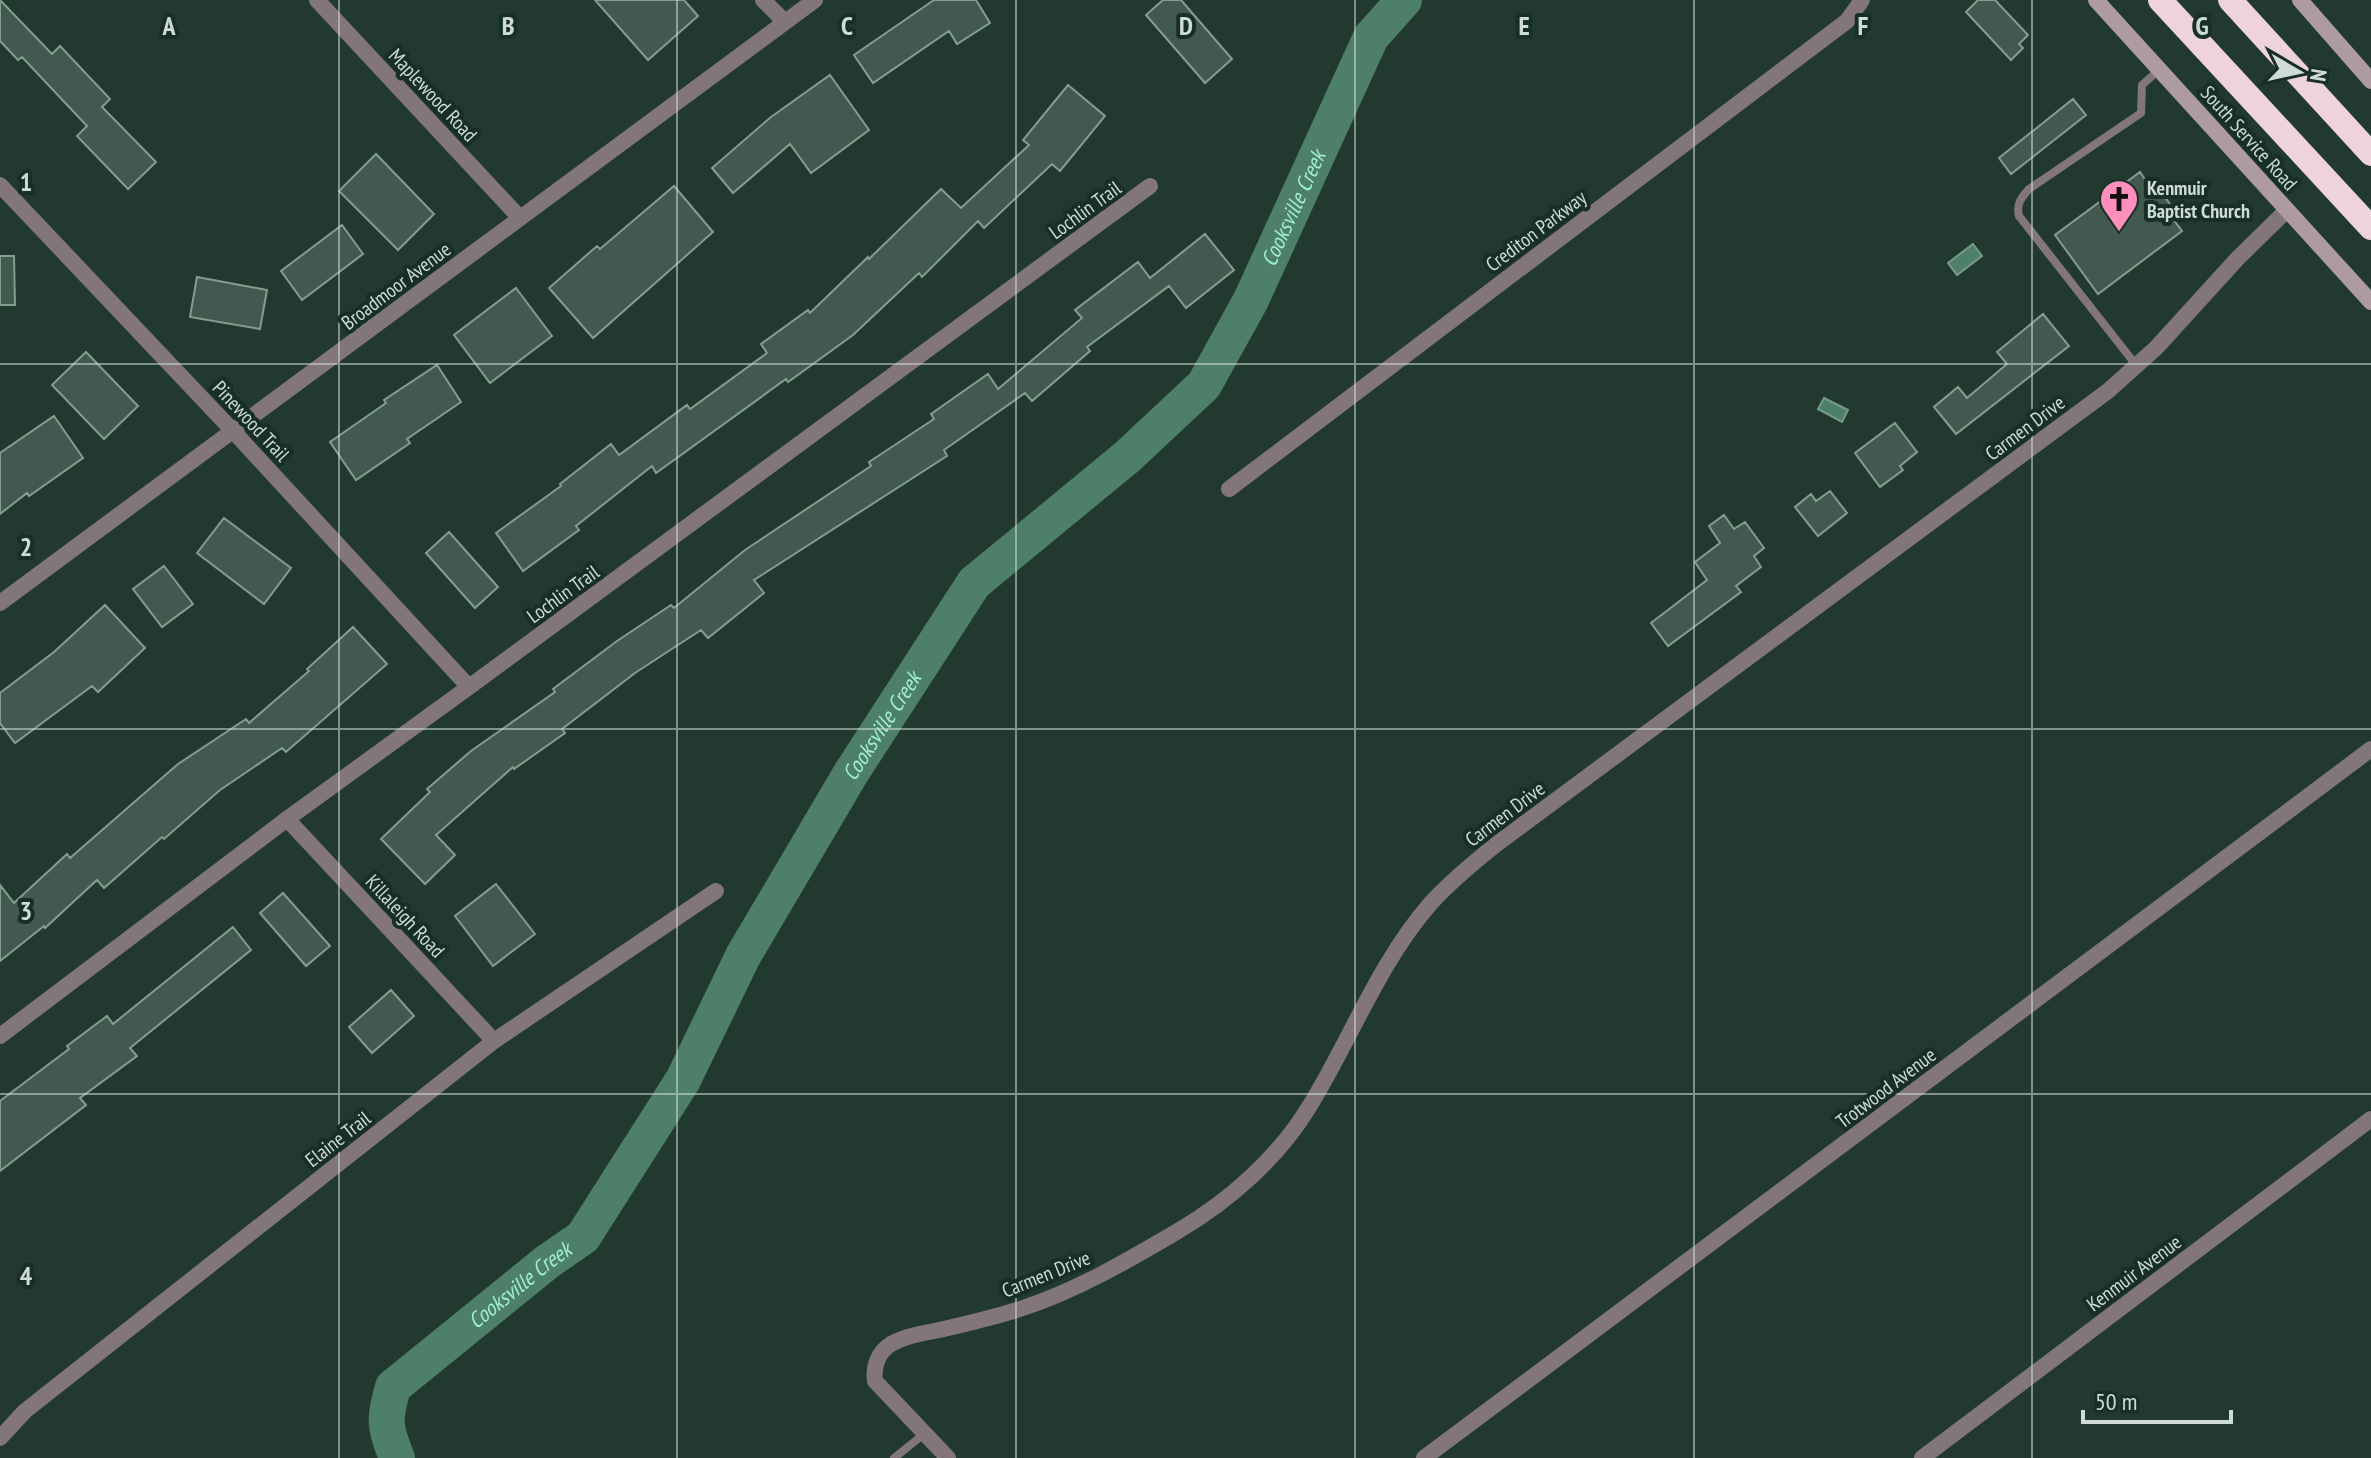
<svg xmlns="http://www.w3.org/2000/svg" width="2371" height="1458" font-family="'PT Sans Narrow',sans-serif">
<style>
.water{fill:#4e7f69;stroke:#759b8a;stroke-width:2}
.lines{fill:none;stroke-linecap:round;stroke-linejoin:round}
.river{stroke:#4e7f69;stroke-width:36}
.building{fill:#41594e;stroke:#849d91;stroke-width:2}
.lane{stroke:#82767a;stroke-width:8}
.street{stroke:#82767a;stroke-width:16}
.secondary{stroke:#ae9ba2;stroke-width:16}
.highway{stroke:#eed2dc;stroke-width:24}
.grid{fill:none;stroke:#cfdcd6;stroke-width:2;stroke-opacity:0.55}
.labels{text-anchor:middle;stroke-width:8;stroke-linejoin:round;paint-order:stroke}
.street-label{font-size:20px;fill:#cfdcd6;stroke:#182f25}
.poi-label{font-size:20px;font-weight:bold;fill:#cfdcd6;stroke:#182f25;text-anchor:start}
.water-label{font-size:22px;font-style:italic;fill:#a0f0cc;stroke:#182f25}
.grid-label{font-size:26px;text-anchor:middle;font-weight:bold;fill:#cfdcd6;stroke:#182f25;stroke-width:8;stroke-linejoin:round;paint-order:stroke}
</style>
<rect width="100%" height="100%" fill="#22392f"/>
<path class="water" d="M1973,244L1982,256L1957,275L1948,263Z
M1824,398L1848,410L1842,422L1818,409Z"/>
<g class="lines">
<path class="river" id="s1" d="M397,1458C384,1426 384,1420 393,1387L547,1262L583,1237L683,1080L743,956L851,773L974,583L1127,457L1204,385L1251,300L1371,37L1404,0"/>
</g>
<path class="building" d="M0,0L52,54L60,46L110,99L102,107L156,162L128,189L77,136L87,126L22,57L18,60L0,41Z
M595,0H684L698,16L648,60Z
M934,0H976L990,23L957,44L949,31L873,83L854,55Z
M1163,0H1181L1232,59L1205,83L1146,15Z
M1978,0H1995L2028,35L2019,44L2023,48L2011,60L1966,12Z
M830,75L869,130L811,173L790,144L733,193L712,168L771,117Z
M1068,85L1105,116L1060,171L1052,164L984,228L978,221L922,277L919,273L853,335L788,382L786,379L656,473L652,466L576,526L579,530L523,571L496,533L561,486L560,484L611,444L619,455L687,405L690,409L767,353L761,344L808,310L810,313L868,257L869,259L941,189L961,208L1029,145L1023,140Z
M2073,99L2086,115L2011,174L1999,158Z
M376,154L434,214L398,250L339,191Z
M2140,172L2149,185L2153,183L2156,184L2176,213L2173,219L2182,231L2098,294L2055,235Z
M674,186L713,232L593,338L549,288L597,246L600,249Z
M342,225L363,254L302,300L281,271Z
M1205,234L1234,270L1186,308L1169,286L1087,347L1090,351L1032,401L1025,393L944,450L947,456L754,580L764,593L708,638L701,630L635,673L562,729L565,733L514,769L513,767L436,835L455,855L425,884L381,839L430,792L427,789L471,751L555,692L553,689L617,641L671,605L674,608L745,550L871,466L869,462L934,419L931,414L988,374L998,389L1082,318L1075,310L1138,262L1150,278Z
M0,256H14L15,305H0Z
M197,277L267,290L260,329L190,317Z
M516,288L552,336L490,383L454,335Z
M2043,314L2069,346L1956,434L1934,407L1958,387L1967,398L2007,364L1997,352Z
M86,352L138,406L104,439L52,385Z
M437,365L461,402L407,439L410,443L356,480L330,442L386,403L384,400Z
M54,416L83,458L29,496L27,493L0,514V453Z
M1895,423L1917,452L1900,466L1903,470L1880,487L1855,453Z
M1830,491L1847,513L1818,536L1795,507L1811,494L1816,501Z
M1724,515L1734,529L1745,522L1764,548L1754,556L1761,567L1736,586L1741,592L1668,646L1651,623L1707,580L1695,562L1720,543L1709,526Z
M224,518L291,568L264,604L197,553Z
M449,532L498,587L475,608L426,553Z
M164,566L193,604L162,627L133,589Z
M105,605L145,648L98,692L92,686L15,743L0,723V693L54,652Z
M353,627L387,664L286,752L282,748L220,790L164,839L162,837L104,888L97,880L45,928L44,926L0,961V885L14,903L67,854L70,858L178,764L246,719L249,723L309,671L307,669Z
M496,884L535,934L493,966L455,916Z
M283,893L330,946L306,966L260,913Z
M233,927L251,950L130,1048L137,1056L80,1098L86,1105L0,1171V1101L69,1049L67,1046L107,1016L113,1024Z
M391,990L414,1016L372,1053L349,1027Z"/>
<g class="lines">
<path class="lane" d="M2136,365L2019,216C2016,204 2021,198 2029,189L2141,113L2142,85L2159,70
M894,1458L924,1434"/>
<path class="street" d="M317,0L520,218
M763,0L785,22
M0,185L234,432L469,687
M1229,489L1847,21L1862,0
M0,603L815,0
M287,819L494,1041
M0,1036L287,819L469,687L1150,186
M0,1438L25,1411L494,1041L716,891
M948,1458L875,1381C873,1367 878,1352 891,1344C907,1335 926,1333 944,1329C969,1323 995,1317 1020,1309C1076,1291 1127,1261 1178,1231C1229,1201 1278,1158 1309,1107C1350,1041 1378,964 1430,904C1450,882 1474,862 1498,843L2108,391L2156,348L2237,259L2287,210
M1424,1458L2371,749
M1922,1458L2371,1119"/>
<path class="secondary" d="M2096,0L2371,302
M2300,0L2371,81"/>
<path class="highway" d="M2160,0L2371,228
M2230,0L2371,154"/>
</g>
<path class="grid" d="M339,0V1458M677,0V1458M1016,0V1458M1355,0V1458M1694,0V1458M2032,0V1458M0,364H2371M0,729H2371M0,1094H2371"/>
<defs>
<symbol id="church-pin" viewBox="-11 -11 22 30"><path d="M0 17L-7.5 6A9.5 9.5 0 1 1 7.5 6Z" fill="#fe8ebc" stroke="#182f25"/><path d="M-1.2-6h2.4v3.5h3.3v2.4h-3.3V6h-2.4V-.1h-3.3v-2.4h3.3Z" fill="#111"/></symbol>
</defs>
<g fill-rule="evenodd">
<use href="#church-pin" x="2097" y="177" width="44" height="60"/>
</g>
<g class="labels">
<g class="street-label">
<text transform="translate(433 95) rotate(47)" y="7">Maplewood Road</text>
<text transform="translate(2249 138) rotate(48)" y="7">South Service Road</text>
<text transform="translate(1085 210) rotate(-36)" y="7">Lochlin Trail</text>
<text transform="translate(1536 231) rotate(-37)" y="7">Crediton Parkway</text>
<text transform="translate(396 286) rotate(-37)" y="7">Broadmoor Avenue</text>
<text transform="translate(251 421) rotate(47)" y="7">Pinewood Trail</text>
<text transform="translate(2025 428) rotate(-37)" y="7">Carmen Drive</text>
<text transform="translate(563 594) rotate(-36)" y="7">Lochlin Trail</text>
<text transform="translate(1505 814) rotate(-37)" y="7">Carmen Drive</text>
<text transform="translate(405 916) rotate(47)" y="7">Killaleigh Road</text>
<text transform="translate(1886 1088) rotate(-37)" y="7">Trotwood Avenue</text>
<text transform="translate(338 1139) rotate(-38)" y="7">Elaine Trail</text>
<text transform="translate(2134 1273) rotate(-37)" y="7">Kenmuir Avenue</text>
<text transform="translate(1046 1274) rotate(-22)" y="7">Carmen Drive</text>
</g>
<g class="poi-label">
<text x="2147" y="195">Kenmuir<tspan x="2147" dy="23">Baptist Church</tspan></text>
</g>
<g class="water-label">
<text dy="8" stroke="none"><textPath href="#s1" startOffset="1580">Cooksville Creek</textPath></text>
<text dy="8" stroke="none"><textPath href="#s1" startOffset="908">Cooksville Creek</textPath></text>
<text dy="8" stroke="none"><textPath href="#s1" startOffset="236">Cooksville Creek</textPath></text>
</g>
</g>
<g class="grid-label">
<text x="169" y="35">A</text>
<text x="508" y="35">B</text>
<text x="847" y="35">C</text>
<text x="1186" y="35">D</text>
<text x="1524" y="35">E</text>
<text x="1863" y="35">F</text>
<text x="2202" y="35">G</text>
<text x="26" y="191">1</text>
<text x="26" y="556">2</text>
<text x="26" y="920">3</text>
<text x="26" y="1285">4</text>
</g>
<g transform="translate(2299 72) rotate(99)" stroke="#182f25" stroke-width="6" paint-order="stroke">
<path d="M0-6L14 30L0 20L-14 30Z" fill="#cfdcd6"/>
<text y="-12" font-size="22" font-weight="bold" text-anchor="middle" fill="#cfdcd6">N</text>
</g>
<path d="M2083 1410v12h148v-12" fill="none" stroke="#cfdcd6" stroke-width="4"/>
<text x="2095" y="1410" font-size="24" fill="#cfdcd6" stroke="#182f25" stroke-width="6" paint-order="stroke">50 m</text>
</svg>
